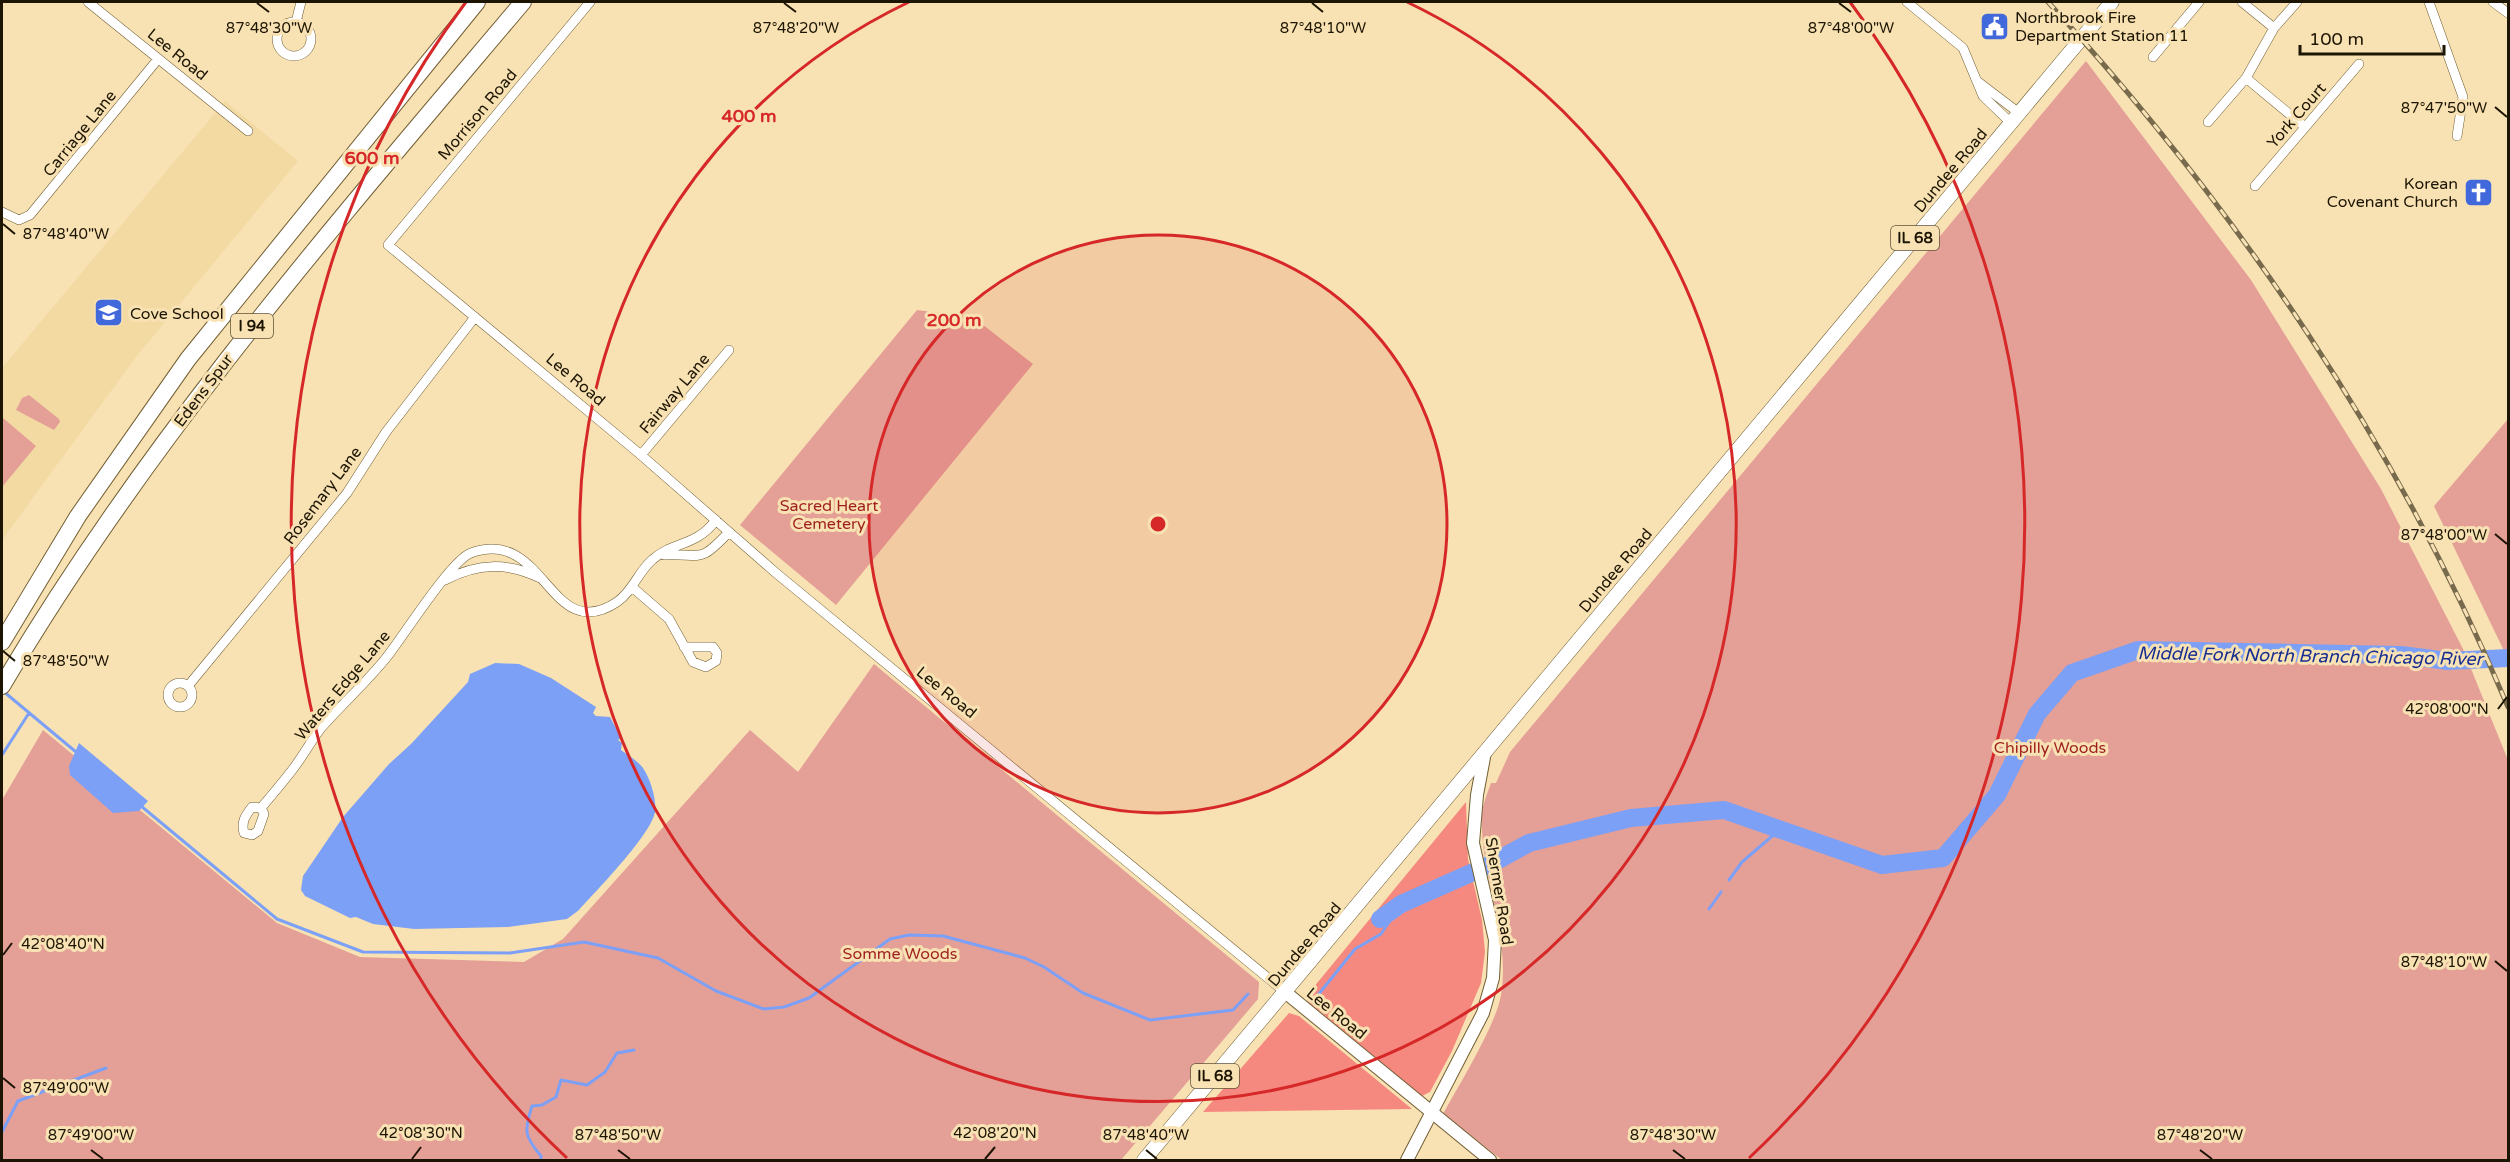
<svg xmlns="http://www.w3.org/2000/svg" width="2510" height="1162" font-family="'Varela Round',sans-serif">
<style>
.built{fill:#f3daa3}
.green{fill:#e49f97}
.forest{fill:#f6897f}
.water{fill:#7da0f7}
.lines{fill:none;stroke-linecap:round;stroke-linejoin:round}
.stream{stroke:#7da0f7;stroke-width:3}
.river{stroke:#7da0f7;stroke-width:18}
.street-casing{stroke:#715e33;stroke-width:10}
.secondary-casing{stroke:#715e33;stroke-width:14}
.primary-casing{stroke:#715e33;stroke-width:15}
.highway-casing{stroke:#715e33;stroke-width:18}
.street{stroke:#fff;stroke-width:9}
.secondary{stroke:#fff;stroke-width:12}
.primary{stroke:#fff;stroke-width:14}
.highway{stroke:#fff;stroke-width:16}
.rail-casing{stroke:#786a4c;stroke-width:5}
.rail{stroke:#f8e2b3;stroke-width:3;stroke-dasharray:9;stroke-linecap:butt}
.ticks{fill:none;stroke:#1d1504;stroke-width:2}
.ring{fill:none;stroke:#d62828;stroke-width:3}
.labels{text-anchor:middle;stroke-width:6;stroke-linejoin:round;paint-order:stroke}
.shield{fill:#f8e2b3;stroke:#5f5238;stroke-width:1.5}
.shield-label{font-size:15px;font-weight:bold;fill:#1d1504}
.poi-label{font-size:16px;fill:#1d1504;stroke:#f8e2b3;text-anchor:start}
.street-label{font-size:16px;fill:#1d1504;stroke:#f8e2b3}
.park-label{font-size:16px;fill:#9f1f1f;stroke:#f8e2b3}
.water-label{font-size:18px;font-style:italic;fill:#162e91;stroke:#f8e2b3}
.ticks-label{font-size:15px;text-anchor:middle;fill:#1d1504;stroke:#f8e2b3;stroke-width:6;stroke-linejoin:round;paint-order:stroke}
.centre{fill:#d62828;stroke:#f8e2b3;stroke-width:3}
.ring-label{font-size:18px;text-anchor:middle;font-weight:bold;fill:#d62828;stroke:#f8e2b3;stroke-width:6;stroke-linejoin:round;paint-order:stroke}
</style>
<rect width="100%" height="100%" fill="#f8e2b3"/>
<path class="built" d="M225,101L298,161L136,357L2,540V368Z"/>
<path class="green" d="M2086,61L2251,280L2381,489L2463,649L2508,760V1160H1502L1443,1114C1459,1085 1496,1025 1501,995C1511,933 1479,874 1482,814C1483,803 1488,792 1491,783H1496L1510,752Z
M917,310L973,317L1033,364L836,605L740,525Z
M29,395L59,419L60,422L54,430L16,410L22,398Z
M3,418L36,446L2,487V420Z
M2508,419V659L2434,506Z
M874,664L1259,982L1258,999L1121,1160H2V800L43,730L277,923L360,957L524,962L563,939L750,730L798,772Z"/>
<path class="forest" d="M1466,802L1468,859L1482,920L1485,952L1481,983L1452,1051L1430,1092L1422,1096L1307,1001L1313,988Z
M1289,1013L1299,1016L1412,1109L1203,1112Z"/>
<path class="water" d="M495,663L519,664L551,678L596,707L593,713L596,716L610,717L621,738L618,740L622,743L621,750C628,755 638,761 643,768C650,778 657,800 655,812C651,835 596,891 579,910L567,919L508,927L414,929L373,924L356,917L350,918L305,896L301,890L303,876L343,817L389,764L411,744L468,682L470,674Z
M79,743L148,801L139,811L113,813L70,775L69,766Z"/>
<g class="lines">
<path class="stream" d="M3,691L76,752
M2,755L29,713
M141,806L277,919L363,952L510,953L584,942L658,958L716,991L764,1009L784,1007L809,998L890,939L909,935L943,936L1025,958L1044,967L1083,993L1150,1020L1233,1010L1248,994
M1729,880L1742,862L1778,831
M1709,909L1721,892
M1318,995L1355,949L1381,934L1401,904
M2,1132L18,1101L106,1068
M541,1160V1156C524,1136 524,1131 532,1106L542,1105L556,1097L561,1080L587,1085L605,1072L617,1053L634,1050"/>
<path class="river" d="M1380,919L1401,904L1487,866L1529,843L1631,818L1724,810L1882,865L1943,858L1997,795L2037,714L2072,673L2138,650L2401,655L2448,661L2508,658"/>
<defs>
<path id="street" d="M88,2L248,131
M590,2L388,245L641,455L776,573L1285,992
M1907,2L1963,48L1983,96L2011,123
M2242,2L2274,28
M2429,2L2463,97L2457,136
M2493,2L2508,13
M277 39a17 17 0 1 1 34 0a17 17 0 1 1-34 0Z
M296,22L301,2
M2153,57L2199,2
M2246,78L2305,127
M1977,81L2019,113
M2208,122L2246,78L2274,28L2297,2
M2255,186L2359,64
M2,212L19,220L30,215L158,59
M641,455L729,350
M664,555C702,553 698,565 728,533
M445,580C478,563 507,562 540,578
M632,587L669,619L693,662L706,667L716,661L717,653L713,647H684
M168 695a12 12 0 1 1 24 0a12 12 0 1 1-24 0Z
M188,686L347,493L386,432L475,317
M261,808L264,814L258,831L252,835L244,833C241,822 245,816 252,807L261,808C272,795 283,782 293,769C303,756 311,741 321,728C342,704 366,683 386,658C403,637 451,560 471,553C546,526 549,647 617,602C633,591 638,572 652,560C673,541 696,547 716,520"/>
<path id="secondary" d="M1285,992L1490,1160
M1407,1160L1483,1013L1493,978L1495,940L1473,843L1477,795L1485,752"/>
<path id="primary" d="M1144,1160L2112,2"/>
<path id="highway" d="M2,642L78,516L188,359L477,2
M2,686C148,438 338,221 523,2"/>
</defs>
<use href="#street" class="street-casing"/>
<use href="#secondary" class="secondary-casing"/>
<use href="#primary" class="primary-casing"/>
<use href="#highway" class="highway-casing"/>
<use href="#street" class="street"/>
<use href="#secondary" class="secondary"/>
<use href="#primary" class="primary"/>
<use href="#highway" class="highway"/>
<defs>
<path id="rail" d="M2048,2C2238,209 2399,447 2508,707"/>
</defs>
<use href="#rail" class="rail-casing"/>
<use href="#rail" class="rail"/>
</g>
<path class="ticks" d="M257,3L269,12M784,3L796,12M1312,3L1323,12M1839,3L1851,12M2495,107L2507,117M3,224L15,234M2495,534L2507,544M3,651L15,661M2498,709L2507,697M3,955L12,943M2495,961L2507,971M3,1078L15,1088M91,1150L103,1159M618,1150L630,1159M1146,1150L1157,1159M1673,1150L1685,1159M2200,1150L2212,1159M412,1159L421,1147M985,1159L995,1147"/>
<circle cx="1158" cy="524" r="289" fill="#d62828" fill-opacity=".12"/>
<g class="ring">
<circle cx="1158" cy="524" r="289"/>
<path d="M1407 2A578 578 0 1 1 909 2"/>
<path d="M567 1158A867 867 0 0 1 466 2M1850 2A867 867 0 0 1 1749 1158"/>
</g>
<defs>
<symbol id="civic-square" viewBox="-11 -11 22 22"><rect x="-9" y="-9" width="18" height="18" rx="4" fill="#4269db" stroke="#f8e2b3"/><path d="M-.6-6.5H3V-4.5H.6V-3L4-1V1h2V6H-6V1h2V-1L-.6-3ZM-1.2 2.5V6h2.4V2.5Z" fill="#fff"/></symbol>
<symbol id="church-square" viewBox="-11 -11 22 22"><rect x="-9" y="-9" width="18" height="18" rx="4" fill="#4269db" stroke="#f8e2b3"/><path d="M-1.2-6h2.4v3.5h3.3v2.4h-3.3V6h-2.4V-.1h-3.3v-2.4h3.3Z" fill="#fff"/></symbol>
<symbol id="school-square" viewBox="-11 -11 22 22"><rect x="-9" y="-9" width="18" height="18" rx="4" fill="#4269db" stroke="#f8e2b3"/><path d="M0-5L7-2L0 1L-7-2ZM-4 1L0 2.5L4 1V4Q0 6-4 4Z" fill="#fff"/></symbol>
</defs>
<g fill-rule="evenodd">
<use href="#civic-square" x="1978" y="10" width="33" height="33"/>
<use href="#church-square" x="2462" y="176" width="33" height="33"/>
<use href="#school-square" x="92" y="296" width="33" height="33"/>
</g>
<g class="labels">
<g class="shield">
<rect x="1891" y="226" width="48" height="24" rx="4.5"/>
<rect x="231" y="314" width="42" height="24" rx="4.5"/>
<rect x="1191" y="1064" width="48" height="24" rx="4.5"/>
</g>
<g class="shield-label">
<text x="1915" y="243">IL 68</text>
<text x="252" y="331">I 94</text>
<text x="1215" y="1081">IL 68</text>
</g>
<g class="poi-label">
<text x="2015" y="23">Northbrook Fire<tspan x="2015" dy="18">Department Station 11</tspan></text>
<text x="2458" y="189" text-anchor="end">Korean<tspan x="2458" dy="18">Covenant Church</tspan></text>
<text x="130" y="319">Cove School</text>
</g>
<g class="street-label">
<text transform="translate(178 54) rotate(39)" y="6">Lee Road</text>
<text transform="translate(477 114) rotate(-50)" y="6">Morrison Road</text>
<text transform="translate(2296 115) rotate(-49)" y="6">York Court</text>
<text transform="translate(79 133) rotate(-51)" y="6">Carriage Lane</text>
<text transform="translate(1950 170) rotate(-50)" y="6">Dundee Road</text>
<text transform="translate(576 379) rotate(40)" y="6">Lee Road</text>
<text transform="translate(203 390) rotate(-53)" y="6">Edens Spur</text>
<text transform="translate(674 393) rotate(-50)" y="6">Fairway Lane</text>
<text transform="translate(322 495) rotate(-53)" y="6">Rosemary Lane</text>
<text transform="translate(1615 570) rotate(-50)" y="6">Dundee Road</text>
<text transform="translate(342 685) rotate(-50)" y="6">Waters Edge Lane</text>
<text transform="translate(947 692) rotate(39)" y="6">Lee Road</text>
<text transform="translate(1500 891) rotate(81)" y="6">Shermer Road</text>
<text transform="translate(1304 944) rotate(-50)" y="6">Dundee Road</text>
<text transform="translate(1337 1013) rotate(39)" y="6">Lee Road</text>
</g>
<g class="park-label">
<text x="829" y="511">Sacred Heart<tspan x="829" dy="18">Cemetery</tspan></text>
<text x="2050" y="753">Chipilly Woods</text>
<text x="900" y="959">Somme Woods</text>
</g>
<g class="water-label">
<text transform="translate(2310 656) rotate(1)" y="6">Middle Fork North Branch Chicago River</text>
</g>
</g>
<g class="ticks-label">
<text x="796" y="33">87°48'20"W</text>
<text x="269" y="33">87°48'30"W</text>
<text x="1323" y="33">87°48'10"W</text>
<text x="1851" y="33">87°48'00"W</text>
<text x="2444" y="113">87°47'50"W</text>
<text x="66" y="239">87°48'40"W</text>
<text x="2444" y="540">87°48'00"W</text>
<text x="66" y="666">87°48'50"W</text>
<text x="2447" y="714">42°08'00"N</text>
<text x="63" y="949">42°08'40"N</text>
<text x="2444" y="967">87°48'10"W</text>
<text x="66" y="1093">87°49'00"W</text>
<text x="421" y="1138">42°08'30"N</text>
<text x="995" y="1138">42°08'20"N</text>
<text x="91" y="1140">87°49'00"W</text>
<text x="618" y="1140">87°48'50"W</text>
<text x="1146" y="1140">87°48'40"W</text>
<text x="1673" y="1140">87°48'30"W</text>
<text x="2200" y="1140">87°48'20"W</text>
</g>
<circle cx="1158" cy="524" r="9" class="centre"/>
<g class="ring-label">
<text x="749" y="122">400 m</text>
<text x="372" y="164">600 m</text>
<text x="954" y="326">200 m</text>
</g>
<rect width="2510" height="1162" fill="none" stroke="#1d1504" stroke-width="6"/>
<path d="M2300 45v9h144v-9" fill="none" stroke="#1d1504" stroke-width="3"/>
<text x="2309" y="45" font-size="18" fill="#1d1504" stroke="#f8e2b3" stroke-width="4.5" paint-order="stroke">100 m</text>
</svg>
